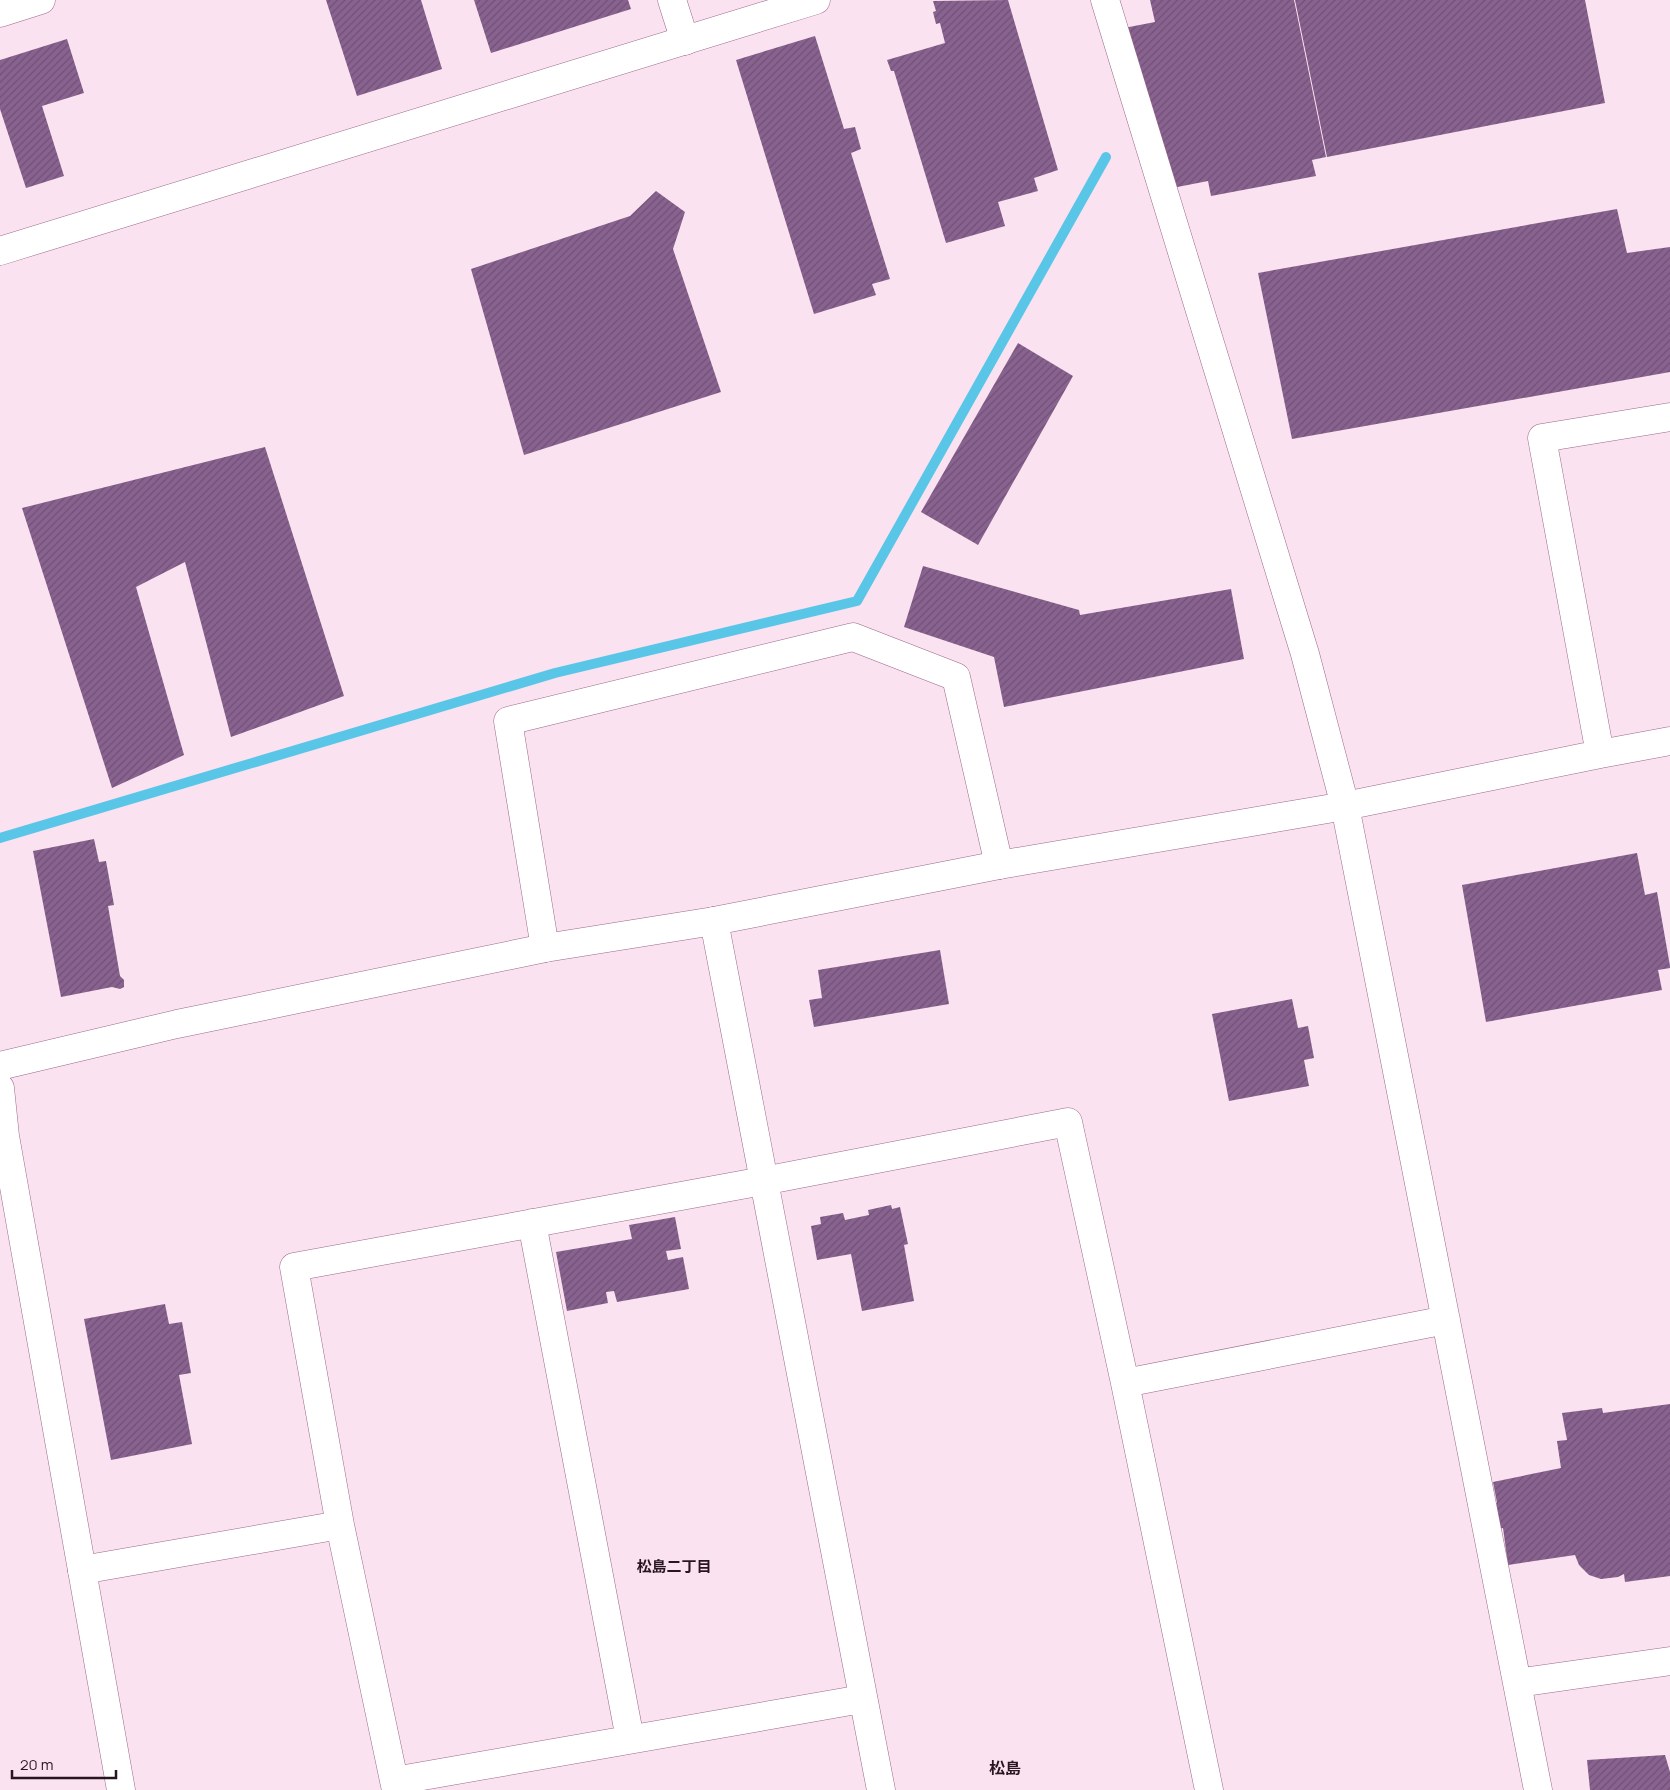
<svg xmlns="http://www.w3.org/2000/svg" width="1670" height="1790" font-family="Manrope,'Noto Sans JP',sans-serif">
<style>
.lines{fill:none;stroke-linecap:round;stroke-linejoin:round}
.stream{stroke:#59c6e8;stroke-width:10}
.building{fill:url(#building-hatch)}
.street-casing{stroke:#9c6889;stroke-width:29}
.secondary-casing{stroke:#9c6889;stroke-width:29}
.street{stroke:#fff;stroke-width:28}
.secondary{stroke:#fff;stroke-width:28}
.labels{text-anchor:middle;stroke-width:4.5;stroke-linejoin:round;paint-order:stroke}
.neighbourhood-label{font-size:15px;font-weight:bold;fill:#291522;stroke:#fae2f0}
.quarter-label{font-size:16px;font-weight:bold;fill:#291522;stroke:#fae2f0}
</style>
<defs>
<pattern id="building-hatch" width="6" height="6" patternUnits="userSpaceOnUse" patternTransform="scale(1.25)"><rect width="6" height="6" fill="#896390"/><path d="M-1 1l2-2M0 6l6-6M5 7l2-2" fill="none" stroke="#705075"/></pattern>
</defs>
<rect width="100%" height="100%" fill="#fae2f0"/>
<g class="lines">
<path class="stream" d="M0,838L555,673L857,601L1106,157"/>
</g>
<path class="building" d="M326,0H421L442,69L357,96Z
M474,0H628L631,9L491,53Z
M1008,0L1058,170L1034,178L1038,191L998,202L1005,226L946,243L894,71H891L887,60L945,43L940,23L936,24L933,12L936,11L933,1Z
M1150,0H1294L1326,157L1312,160L1316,176L1211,196L1208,181L1157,191L1124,28L1155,22Z
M1295,0H1585L1605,103L1327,157Z
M815,36L844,129L855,127L861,149L851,153L890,279L872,284L876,295L814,314L736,60Z
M67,39L84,93L42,106L64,176L26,188L0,109V60Z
M656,191L685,212L673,249L721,392L524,455L471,269L630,216Z
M1617,209L1627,253L1670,247V372L1292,439L1258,273Z
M1018,343L1073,376L978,545L921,512Z
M265,447L344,696L231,737L185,562L136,587L184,755L112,788L22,508Z
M923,566L1079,610L1080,615L1231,589L1244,659L1004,707L994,657L904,627Z
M94,839L99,862L106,861L114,905L108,906L120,976L124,980V987L120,989L112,987L61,997L33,851Z
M1637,853L1645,895L1657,892L1670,966V968L1658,970L1662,990L1486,1022L1462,885Z
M940,950L949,1004L814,1027L809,1000L822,998L818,970Z
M1292,999L1298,1028L1308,1026L1314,1058L1304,1060L1309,1086L1229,1101L1212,1014Z
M891,1205L892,1209L900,1207L908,1244L904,1245L914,1301L862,1311L851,1254L817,1260L811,1226L821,1224L820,1217L843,1213L845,1220L869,1215L868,1210Z
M675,1217L681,1249L666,1251L668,1260L683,1257L689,1289L617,1302L614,1291L606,1292L608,1303L567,1311L556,1252L632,1239L629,1225Z
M165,1304L169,1324L182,1322L191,1373L179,1375L192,1444L111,1460L84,1319Z
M1670,1404V1576L1625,1582L1624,1574L1618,1577L1601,1579L1589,1575L1579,1565L1575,1555L1508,1565L1503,1528L1489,1531L1484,1505L1497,1503L1493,1482L1561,1468L1557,1441L1567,1440L1562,1413L1602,1408L1603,1413Z
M1665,1755L1670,1772V1790H1590L1587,1760Z"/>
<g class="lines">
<defs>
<path id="street" d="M672,0L685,41
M0,13L41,0
M1600,754L1670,741
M714,921L881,1790
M545,948L508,721L853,637L956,677L999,865
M532,1223L630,1739
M1125,1383L1446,1320
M340,1525L396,1790
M82,1570L340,1525L294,1267L763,1181L1068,1122L1125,1383L1209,1790
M1517,1683L1670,1661
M394,1781L862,1699
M1538,1790L1345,806L1600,754L1542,438L1670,417"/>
<path id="secondary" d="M0,251L816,0
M0,1066L177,1024L545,948L714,921L999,865L1345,806L1305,654L1105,0
M0,1088L5,1136L121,1790"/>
</defs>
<use href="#street" class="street-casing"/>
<use href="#secondary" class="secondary-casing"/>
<use href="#street" class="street"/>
<use href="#secondary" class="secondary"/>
</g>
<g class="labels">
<g class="neighbourhood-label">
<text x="674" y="1572">松島二丁目</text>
</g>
<g class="quarter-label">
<text x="1005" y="1774">松島</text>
</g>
</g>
<path d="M12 1770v8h104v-8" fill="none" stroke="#291522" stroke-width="2.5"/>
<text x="20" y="1770" font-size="15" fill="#291522" stroke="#fae2f0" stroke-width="4" paint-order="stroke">20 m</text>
</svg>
